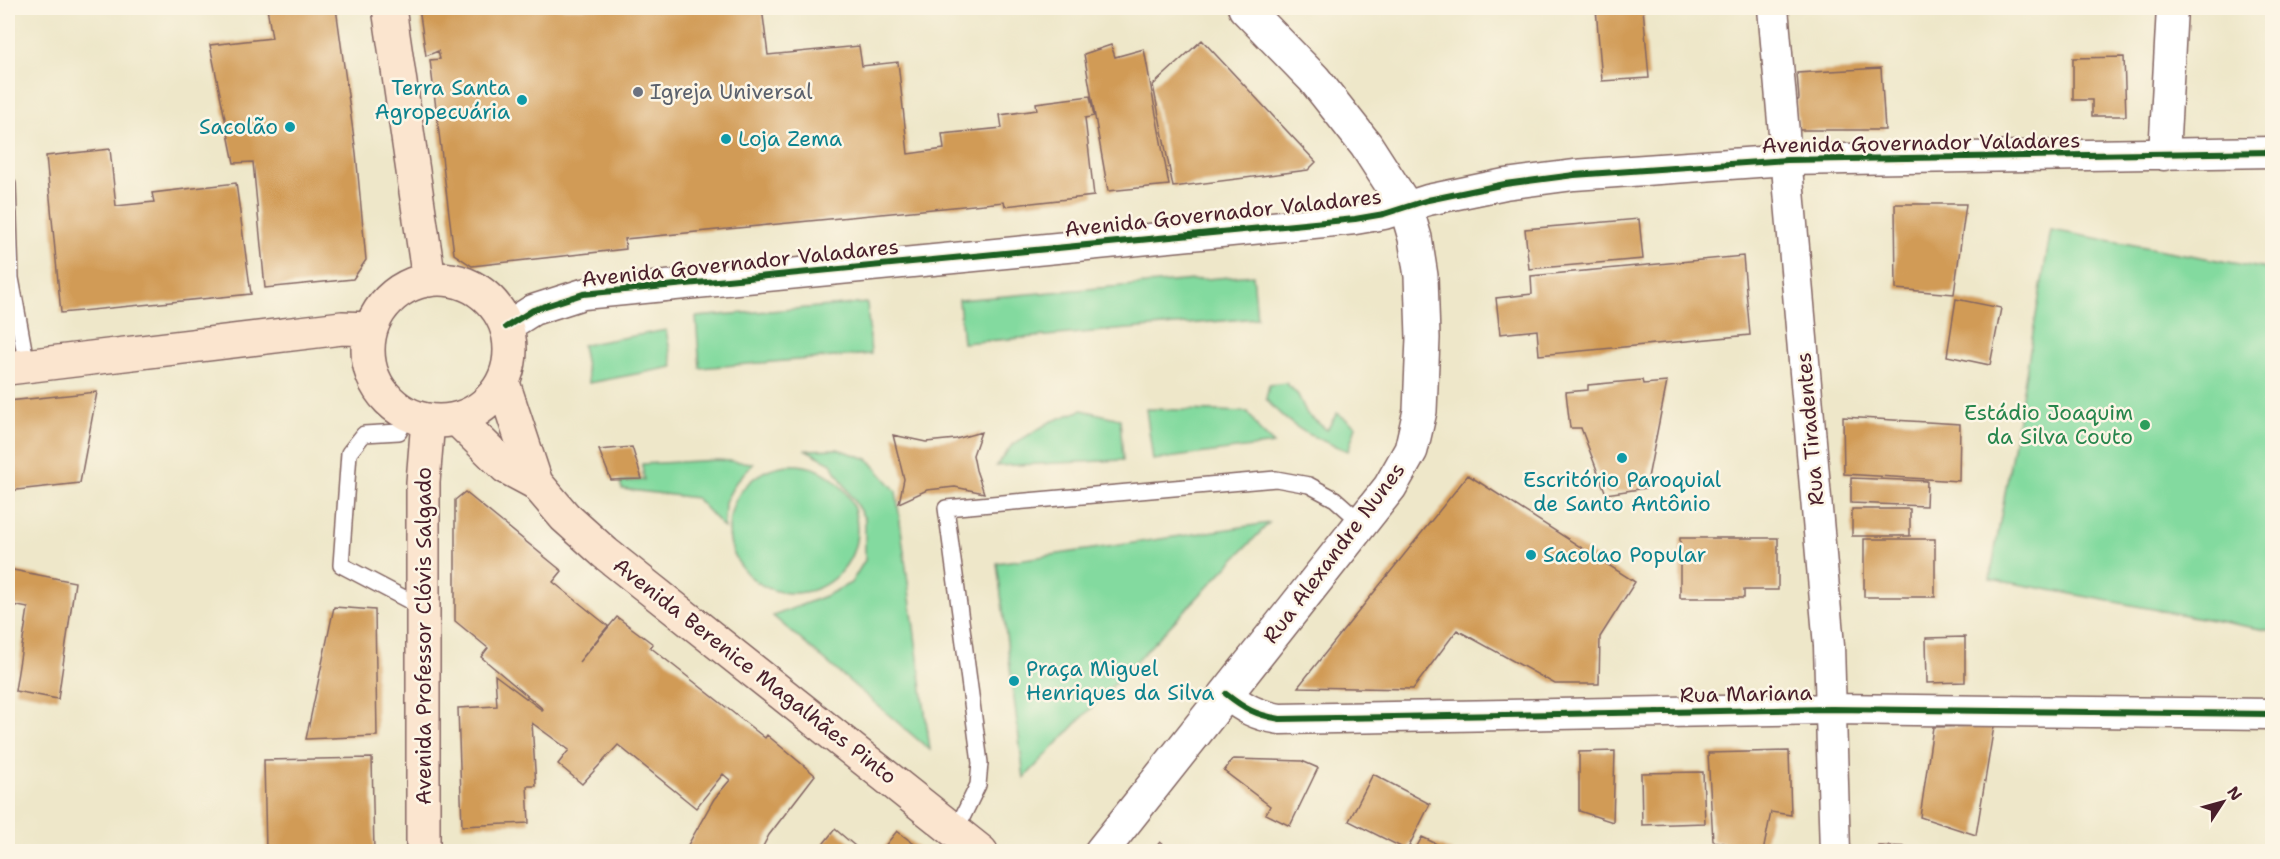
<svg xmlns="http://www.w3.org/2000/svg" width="2280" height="859" font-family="'Shantell Sans',sans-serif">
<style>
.green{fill:#83da9f;stroke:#667c65;stroke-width:1.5}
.building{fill:#d19b57}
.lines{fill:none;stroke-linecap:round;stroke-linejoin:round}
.service-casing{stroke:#836562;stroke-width:18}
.minor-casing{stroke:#836562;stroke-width:33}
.tertiary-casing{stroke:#836562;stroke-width:36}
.secondary-casing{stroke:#836562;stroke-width:36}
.service{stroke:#fff;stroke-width:15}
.minor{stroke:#fff;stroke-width:30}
.tertiary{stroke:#fff;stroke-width:33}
.secondary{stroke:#fbe5cf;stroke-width:33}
.cycleway-casing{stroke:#fcf5e5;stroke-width:10}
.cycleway{stroke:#1b5e20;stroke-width:6}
.worship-dot{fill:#6b7280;stroke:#fcf5e5;stroke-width:2}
.culture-dot{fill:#0f9aa8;stroke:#fcf5e5;stroke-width:2}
.leisure-dot{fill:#2e9e5b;stroke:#fcf5e5;stroke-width:2}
.labels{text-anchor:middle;stroke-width:5;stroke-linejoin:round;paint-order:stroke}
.culture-label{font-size:21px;fill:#0d838f;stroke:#fcf5e5;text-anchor:start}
.worship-label{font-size:21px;fill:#5b616d;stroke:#fcf5e5;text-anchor:start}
.street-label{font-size:21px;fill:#4a1f2b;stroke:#fcf5e5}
.leisure-label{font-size:21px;fill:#27864d;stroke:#fcf5e5;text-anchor:end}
</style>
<rect width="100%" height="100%" fill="#fcf5e5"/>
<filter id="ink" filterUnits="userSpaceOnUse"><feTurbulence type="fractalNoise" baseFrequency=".0167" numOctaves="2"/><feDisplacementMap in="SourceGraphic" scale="12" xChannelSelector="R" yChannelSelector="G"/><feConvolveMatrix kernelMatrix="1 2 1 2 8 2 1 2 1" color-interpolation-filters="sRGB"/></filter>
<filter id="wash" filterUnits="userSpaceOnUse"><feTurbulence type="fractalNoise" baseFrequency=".008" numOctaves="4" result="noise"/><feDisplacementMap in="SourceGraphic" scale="24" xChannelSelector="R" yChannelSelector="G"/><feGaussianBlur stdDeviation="1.35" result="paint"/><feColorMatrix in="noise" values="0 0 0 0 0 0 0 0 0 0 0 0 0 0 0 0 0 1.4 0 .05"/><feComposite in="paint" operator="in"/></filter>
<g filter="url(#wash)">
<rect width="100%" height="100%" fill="#eee7c9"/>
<path class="green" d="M2051,230L2272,270V631L1990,579Z
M1253,275L1257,318L963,343L959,300Z
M867,303L871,354L700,368L696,317Z
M666,330L673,367L589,383L582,345Z
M1286,383L1298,395L1307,414L1327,430L1337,413L1356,426L1348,451C1312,437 1291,429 1266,399L1269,385Z
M1146,409L1248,412L1260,431L1274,444L1153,460Z
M1082,410L1120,419L1123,460L996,466L1012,445L1050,422Z
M837,449L868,459L896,491L930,750L773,616L825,596L851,583L865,560V519L831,463L806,450Z
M718,460L753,463L736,482L725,502L724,528L696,498L622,489L620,482L644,480L642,464Z
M729 529a64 64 0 1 1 128 0a64 64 0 1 1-128 0Z
M1269,523L1024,778L997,563Z"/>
<g id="blocks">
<path class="building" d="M267,8H336L356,153L366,260L353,279L265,288L253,162L234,163L210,45L272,38Z
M419,8H762L768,55L859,46L862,66L898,62L908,154L944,149L942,134L1002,128L1000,115L1037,110L1036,103L1090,96L1094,116L1085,118L1094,196L1005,206L1004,202L625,239L626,249L472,266L454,254L430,60L440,59L438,51L426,56Z
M1596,8H1643L1649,78L1602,81Z
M1202,40L1316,162L1308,170L1173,187L1153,85Z
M1111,45L1115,57L1144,49L1169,185L1108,191L1084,54Z
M2124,57L2126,116H2092V100H2073V58Z
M1881,68L1885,130H1799L1796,102L1799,99L1797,73Z
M110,149L116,206L154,202L152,193L236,183L251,294L61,313L46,156Z
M1895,204H1966L1954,294L1896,289Z
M1639,219L1643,259L1529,269L1525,229Z
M1743,256L1750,335L1539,355L1537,330L1500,334L1496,298L1532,294L1531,276Z
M1956,299L2001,308L1990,365L1947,356Z
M1642,380L1643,384L1667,382L1646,488L1606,494L1581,428H1570L1566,392L1588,390V385Z
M97,392L80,483L8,491V401Z
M1843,417L1960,424L1959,481L1844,474Z
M981,432L973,455L976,470L984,493L955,487L927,490L899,503L904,479L893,435L926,442L956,439Z
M632,447L642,479L611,480L599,450Z
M1468,475L1635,582L1600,637L1599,684H1555L1457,630L1413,689L1298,687Z
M1851,478L1927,481L1926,506L1851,503Z
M465,492L562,571L553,582L608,626L579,662L617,617L653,644L650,647L765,738L767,735L815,775L769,835L760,852H684L714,799L730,780L723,774L696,808L618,745L582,784L558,764L569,750L532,723L536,786H527L529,823L462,826L458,708L497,706L495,675L542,710L543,709L481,657L488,648L455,621V500Z
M1852,509H1910V536H1852Z
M1680,538H1778V590H1744V598H1680Z
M1864,539H1935V597H1864Z
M8,569L75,582L58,699L15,691L28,608L8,604Z
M334,607L375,610L377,736L306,739Z
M1965,637V682L1927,683L1926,638Z
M1994,726L1976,835L1920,817L1933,727Z
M1615,751L1613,822L1579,811V752Z
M1789,751L1791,815L1771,812L1763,852L1713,841L1708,753Z
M372,758L374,852H266L264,760Z
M1233,759L1302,761L1318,768L1290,826L1266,814L1270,806L1224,771Z
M1703,772L1705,823L1642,825L1641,773Z
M1373,774L1430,804L1407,850L1349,821Z
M835,829L862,852H817Z
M897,831L918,847L914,852H880Z
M1422,837L1453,852H1414Z
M1160,842L1173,852H1152Z
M1878,846L1918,847V852H1878Z"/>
</g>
</g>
<g filter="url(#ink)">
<use href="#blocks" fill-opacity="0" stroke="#836562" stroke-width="1.5"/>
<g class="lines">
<defs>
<path id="service" d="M8,184L11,278L27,366
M408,414L399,432L364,434L349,453L341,565L423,608
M956,830L978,785L980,763L946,508L1276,479L1309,485L1335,499L1362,523"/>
<path id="minor" d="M1773,8L1829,646L1835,852
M2164,155L2172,8
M506,327L533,310L583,294L1355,219L1384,214L1428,200L1505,184L1574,175L1787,160L2272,152
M1226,694C1245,709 1256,715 1280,719L1831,709L2272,714"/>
<path id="tertiary" d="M1101,852L1390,487L1411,450L1420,411L1423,338L1421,276L1415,238L1406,207L1366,145L1314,79L1245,8"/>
<path id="secondary" d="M389,8L429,280
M368 350a71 71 0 1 1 142 0a71 71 0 1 1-142 0Z
M8,368L342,328L370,329
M503,383L536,483
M457,419L506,467L536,483L565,517L605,553L981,852
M423,852V482L428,420"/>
</defs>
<use href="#service" class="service-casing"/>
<use href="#minor" class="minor-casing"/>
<use href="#tertiary" class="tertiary-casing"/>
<use href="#secondary" class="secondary-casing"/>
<use href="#service" class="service"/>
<use href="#minor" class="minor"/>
<use href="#tertiary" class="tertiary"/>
<use href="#secondary" class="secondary"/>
<defs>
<path id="cycleway" d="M506,327L533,310L583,294L1355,219L1384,214L1428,200L1505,184L1574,175L1787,160L2272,152
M1226,694C1245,709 1256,715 1280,719L1831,709L2272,714"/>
</defs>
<use href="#cycleway" class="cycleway-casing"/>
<use href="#cycleway" class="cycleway"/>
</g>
</g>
<circle class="worship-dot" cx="638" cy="92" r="6"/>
<g class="culture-dot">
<circle cx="522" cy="100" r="6"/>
<circle cx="290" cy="127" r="6"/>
<circle cx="726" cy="139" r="6"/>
<circle cx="1622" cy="458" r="6"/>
<circle cx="1531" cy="555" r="6"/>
<circle cx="1014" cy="681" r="6"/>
</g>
<circle class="leisure-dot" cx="2145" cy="425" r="6"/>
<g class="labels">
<g class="culture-label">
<text x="510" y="95" text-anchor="end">Terra Santa<tspan x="510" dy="24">Agropecuária</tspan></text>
<text x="278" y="134" text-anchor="end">Sacolão</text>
<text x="738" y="146">Loja Zema</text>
<text x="1622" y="487" text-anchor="middle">Escritório Paroquial<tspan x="1622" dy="24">de Santo Antônio</tspan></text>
<text x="1543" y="562">Sacolao Popular</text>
<text x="1026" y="676">Praça Miguel<tspan x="1026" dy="24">Henriques da Silva</tspan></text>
</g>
<g class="worship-label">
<text x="650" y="99">Igreja Universal</text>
</g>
<g class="street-label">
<text transform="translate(1921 143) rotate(-1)" y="7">Avenida Governador Valadares</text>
<text transform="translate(1223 213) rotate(-6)" y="7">Avenida Governador Valadares</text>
<text transform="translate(740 263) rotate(-6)" y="7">Avenida Governador Valadares</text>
<text transform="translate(1810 429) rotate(-95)" y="7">Rua Tiradentes</text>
<text transform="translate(1334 553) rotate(-53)" y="7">Rua Alexandre Nunes</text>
<text transform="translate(424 636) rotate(-90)" y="7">Avenida Professor Clóvis Salgado</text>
<text transform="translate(755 671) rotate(38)" y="7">Avenida Berenice Magalhães Pinto</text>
<text transform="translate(1746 694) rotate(-1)" y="7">Rua Mariana</text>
</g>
<g class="leisure-label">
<text x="2133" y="420">Estádio Joaquim<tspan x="2133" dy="24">da Silva Couto</tspan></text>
</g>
</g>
<rect width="2280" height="859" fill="none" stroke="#fcf5e5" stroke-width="30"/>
<g transform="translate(2223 802) rotate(54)" stroke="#fcf5e5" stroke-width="4.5" paint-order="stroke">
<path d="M0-4.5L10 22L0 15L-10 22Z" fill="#4a1f2b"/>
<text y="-9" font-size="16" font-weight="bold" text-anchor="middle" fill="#4a1f2b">N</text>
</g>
</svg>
